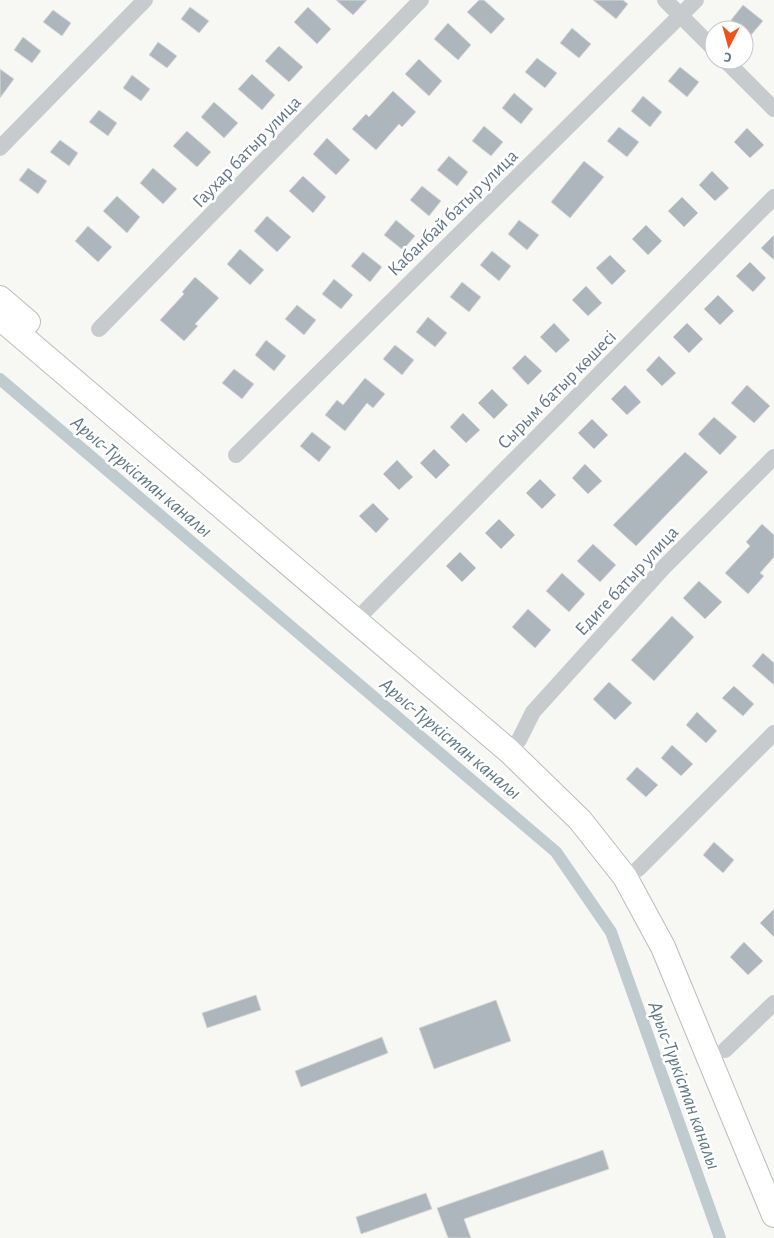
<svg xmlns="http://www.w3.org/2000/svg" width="774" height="1238" font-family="'Alegreya Sans',sans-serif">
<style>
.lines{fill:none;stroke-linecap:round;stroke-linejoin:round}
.canal{stroke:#c0cbd0;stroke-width:12}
.building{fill:#adb6bc;stroke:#d9d9d6}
.highway-casing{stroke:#b9bdc0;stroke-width:26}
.minor{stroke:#c7cbce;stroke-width:16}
.highway{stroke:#fff;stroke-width:24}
.labels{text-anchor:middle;stroke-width:5;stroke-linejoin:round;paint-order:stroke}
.street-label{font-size:19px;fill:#647788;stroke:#fff}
.water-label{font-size:20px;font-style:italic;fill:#5f7983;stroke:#fff}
</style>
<rect width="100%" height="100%" fill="#f7f7f4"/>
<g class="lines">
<path class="canal" d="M0,379L556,852L611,932L720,1238"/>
</g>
<path class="building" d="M336,0H367L353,15Z
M479,0H484L505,19L491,34L467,12Z
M593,0H623L628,4L616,19Z
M743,5L763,21L751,35L731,20Z
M190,7L209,21L199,33L181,19Z
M308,7L331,29L317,44L294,22Z
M53,10L71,23L62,36L43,22Z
M448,23L471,45L458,60L434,39Z
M572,28L591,44L579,58L560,43Z
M23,37L41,51L32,63L14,50Z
M158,42L177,56L167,68L149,55Z
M279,46L303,67L289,82L265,61Z
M537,58L557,73L545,88L525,72Z
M419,59L442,81L429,96L405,74Z
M680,67L699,82L687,97L668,81Z
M0,69L14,79L0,98Z
M252,74L275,95L262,110L238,89Z
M132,75L150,89L141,101L123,88Z
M393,91L416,112L402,127L399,124L376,150L352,129L366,114L369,117Z
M514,93L533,109L521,124L502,108Z
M643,96L662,112L650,127L631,111Z
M214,102L238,123L224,138L201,117Z
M99,110L117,123L108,136L89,122Z
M484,126L503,142L491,156L472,141Z
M619,127L639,142L627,157L607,141Z
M747,128L764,145L750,158L734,142Z
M187,131L211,152L197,167L173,146Z
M327,138L350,160L336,175L313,154Z
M60,140L78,153L69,166L50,152Z
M449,156L468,172L457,186L437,170Z
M584,161L604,177L570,218L551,202Z
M28,168L47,181L38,194L19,180Z
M153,168L177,189L163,204L140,183Z
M712,171L729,188L715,201L699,185Z
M303,176L326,197L313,213L289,191Z
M422,186L441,201L429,216L410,200Z
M117,196L140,217L127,233L103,211Z
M682,197L698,213L684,227L668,211Z
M267,216L291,237L277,252L254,231Z
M396,220L415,236L403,250L384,235Z
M519,220L539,235L527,250L508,234Z
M646,225L662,241L648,255L632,239Z
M88,226L112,247L98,262L75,241Z
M774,235V260L761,248Z
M240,249L264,270L250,285L227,264Z
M492,251L511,266L499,281L480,265Z
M363,252L382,267L370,282L351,266Z
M610,255L626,271L612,285L596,268Z
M750,262L766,278L753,292L736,276Z
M195,277L219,298L195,324L198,326L184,341L160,320L184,294L182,292Z
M334,279L353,295L341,309L322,294Z
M462,282L481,297L469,312L450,297Z
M586,286L602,303L588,316L572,300Z
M718,295L734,311L720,325L704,309Z
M297,305L316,320L304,335L285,319Z
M428,317L447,333L435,347L416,332Z
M554,323L570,340L556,353L540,337Z
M687,323L703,339L689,353L673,337Z
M266,340L286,356L274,371L255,355Z
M395,345L414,360L402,375L383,359Z
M525,355L542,371L528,385L512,368Z
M659,356L676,373L662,386L646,370Z
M234,369L254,384L242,399L222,383Z
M365,378L385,394L373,408L367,403L345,431L325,415L337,400L343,405Z
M625,385L641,402L627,415L611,399Z
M747,385L770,406L754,423L731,403Z
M492,389L508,405L494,419L478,403Z
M463,413L480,430L466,443L450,427Z
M714,417L737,437L720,455L698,434Z
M592,419L608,435L594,449L578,433Z
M312,432L331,447L319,462L300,446Z
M434,449L450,465L436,479L420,463Z
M685,452L708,472L636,546L613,525Z
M397,460L413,477L399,490L383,474Z
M585,464L602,481L588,494L572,478Z
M540,479L556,495L542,509L526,493Z
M373,503L389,519L376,533L359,516Z
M499,519L515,535L501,549L485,533Z
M762,524L774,535V557L760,573L764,576L748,594L725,573L750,546L746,542Z
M593,544L616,565L600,582L577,561Z
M460,552L476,568L462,582L446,566Z
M562,573L585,594L569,612L546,591Z
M699,581L722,602L705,619L683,598Z
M528,609L551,630L535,648L512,627Z
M672,616L694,637L654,681L631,660Z
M763,653L774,663V685L752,666Z
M609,682L632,703L615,720L593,699Z
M734,686L754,704L743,716L722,698Z
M697,712L717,731L706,743L686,725Z
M672,745L693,764L681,776L661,758Z
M637,767L658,785L646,797L626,779Z
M714,842L734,860L723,873L703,855Z
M774,909V937L760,923Z
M744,942L763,961L748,975L730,957Z
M256,995L261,1010L207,1028L202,1013Z
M496,1000L511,1041L434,1069L419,1028Z
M382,1037L388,1053L301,1087L295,1071Z
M603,1150L609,1169L464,1219L471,1238H448L437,1208Z
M426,1193L432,1209L361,1234L356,1217Z"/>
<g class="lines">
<defs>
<path id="highway" d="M0,298L28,322
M0,318L509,751L580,820L625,877L663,947L774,1215"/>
</defs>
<use href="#highway" class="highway-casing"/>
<path class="minor" d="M665,0L714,49
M725,60L774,109
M0,148L145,0
M99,329L421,0
M236,455L696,0
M366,610L774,197
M519,740L533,712L665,566L774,457
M638,869L774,733
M725,1050L774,1003"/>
<use href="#highway" class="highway"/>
</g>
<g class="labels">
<g class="street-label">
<text transform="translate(246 151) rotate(-46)" y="7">Гаухар батыр улица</text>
<text transform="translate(452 212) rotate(-44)" y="7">Кабанбай батыр улица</text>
<text transform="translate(556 389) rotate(-45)" y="7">Сырым батыр көшесі</text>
<text transform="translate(626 580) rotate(-47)" y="7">Едиге батыр улица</text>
</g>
<g class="water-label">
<text transform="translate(142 476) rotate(40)" y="7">Арыс-Түркістан каналы</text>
<text transform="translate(451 738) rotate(40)" y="7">Арыс-Түркістан каналы</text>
<text transform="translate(685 1085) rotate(70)" y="7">Арыс-Түркістан каналы</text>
</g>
</g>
<g transform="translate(729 45) rotate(186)"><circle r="24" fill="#ffffff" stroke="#c1c9cf"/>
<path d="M0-4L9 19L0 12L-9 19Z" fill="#f1511a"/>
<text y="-8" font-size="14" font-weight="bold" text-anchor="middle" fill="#647788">С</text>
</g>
</svg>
